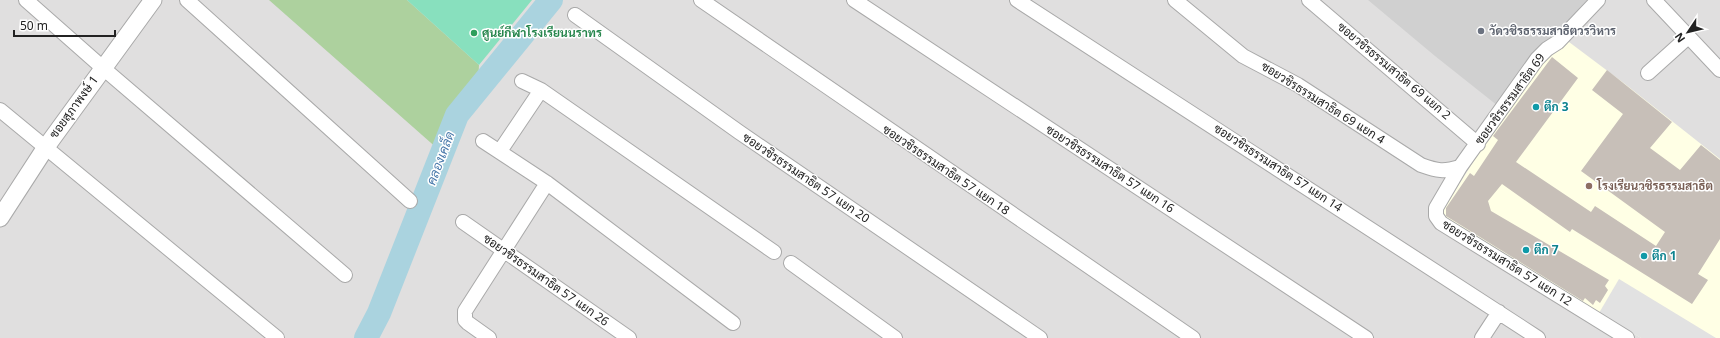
<svg xmlns="http://www.w3.org/2000/svg" width="1720" height="338" font-family="'Noto Sans',Sarabun,sans-serif">
<style>
.residential{fill:#e0dfdf}
.education{fill:#ffffe5}
.religious{fill:#d0d0d0}
.forest{fill:#add19e}
.pitch{fill:#88e0be}
.parking{fill:#e2e2e2}
.lines{fill:none;stroke-linecap:round;stroke-linejoin:round}
.river{stroke:#aad3df;stroke-width:24}
.building{fill:#c7bfb8}
.minor-casing{stroke:#a9a9a9;stroke-width:16}
.tertiary-casing{stroke:#a9a9a9;stroke-width:19}
.minor{stroke:#fff;stroke-width:14}
.tertiary{stroke:#fff;stroke-width:17}
.worship-dot{fill:#6b7280;stroke:#fff;stroke-width:1.5}
.leisure-dot{fill:#2e9e5b;stroke:#fff;stroke-width:1.5}
.culture-dot{fill:#0f9aa8;stroke:#fff;stroke-width:1.5}
.education-dot{fill:#8d6e63;stroke:#fff;stroke-width:1.5}
.labels{text-anchor:middle;stroke-width:3;stroke-linejoin:round;paint-order:stroke}
.worship-label{font-size:12px;font-weight:bold;fill:#5b616d;stroke:#fff;text-anchor:start}
.leisure-label{font-size:12px;font-weight:bold;fill:#27864d;stroke:#fff;text-anchor:start}
.street-label{font-size:12px;fill:#222;stroke:#fff}
.culture-label{font-size:12px;font-weight:bold;fill:#0d838f;stroke:#fff;text-anchor:start}
.education-label{font-size:12px;font-weight:bold;fill:#785e54;stroke:#fff;text-anchor:start}
.water-label{font-size:13px;font-style:italic;fill:#4a7aab;stroke:#fff}
</style>
<rect width="100%" height="100%" fill="#f2efe9"/>
<path class="residential" d="M0,0H1720V338H0Z"/>
<path class="education" d="M1565,39L1625,84L1720,159V338H1641L1443,218L1442,212L1488,138L1544,60Z"/>
<path class="religious" d="M1368,0H1587L1531,61L1498,106L1435,56Z"/>
<path class="forest" d="M269,0H407L479,65L478,83L452,115L439,150Z"/>
<path class="pitch" d="M407,0H532L479,65Z"/>
<path class="parking" d="M1619,279L1716,338H1641L1599,313Z"/>
<g class="lines">
<path class="river" d="M366,338L379,313L457,115L551,0"/>
</g>
<path class="building" d="M1552,57L1578,78L1516,162L1591,212L1595,206L1656,246L1665,232L1581,171L1623,114L1592,90L1607,70L1672,122L1650,148L1680,170L1701,145L1720,160V239L1698,274L1708,280L1692,304L1572,229L1570,232L1502,184L1488,201L1491,211L1609,280L1605,286L1608,290L1600,303L1596,300L1593,305L1585,298L1583,301L1446,216V208L1470,173L1474,176L1498,140L1493,136Z"/>
<g class="lines">
<defs>
<path id="minor" d="M26,0L103,68L345,275
M187,0L410,201
M701,0L1193,338
M854,0L1366,338
M1017,0L1538,338
M1175,0L1243,56L1298,85L1421,165C1438,171 1443,172 1460,167
M1309,0L1478,144
M1598,0L1558,42L1547,49L1537,59L1460,167L1436,208V216L1441,223L1627,338
M1654,0L1720,70
M575,15L739,132L1040,338
M1648,73L1688,37
M522,81L541,90L774,252
M0,110L277,338
M483,141L547,183L733,323
M500,151L541,90
M463,222L629,338
M791,263L895,338
M489,338L468,323L465,320V311L547,183
M1482,338L1499,312"/>
<path id="tertiary" d="M0,218L46,147L153,0"/>
</defs>
<use href="#minor" class="minor-casing"/>
<use href="#tertiary" class="tertiary-casing"/>
<use href="#minor" class="minor"/>
<use href="#tertiary" class="tertiary"/>
</g>
<circle class="worship-dot" cx="1481" cy="31" r="4"/>
<circle class="leisure-dot" cx="474" cy="33" r="4"/>
<g class="culture-dot">
<circle cx="1536" cy="107" r="4"/>
<circle cx="1526" cy="250" r="4"/>
<circle cx="1644" cy="256" r="4"/>
</g>
<circle class="education-dot" cx="1589" cy="186" r="4"/>
<g class="labels">
<g class="worship-label">
<text x="1489" y="35">วัดวชิรธรรมสาธิตวรวิหาร</text>
</g>
<g class="leisure-label">
<text x="482" y="37">ศูนย์กีฬาโรงเรียนนราทร</text>
</g>
<g class="street-label">
<text transform="translate(1394 71) rotate(40)" y="4">ซอยวชิรธรรมสาธิต 69 แยก 2</text>
<text transform="translate(1510 99) rotate(-54)" y="4">ซอยวชิรธรรมสาธิต 69</text>
<text transform="translate(1323 103) rotate(32)" y="4">ซอยวชิรธรรมสาธิต 69 แยก 4</text>
<text transform="translate(74 107) rotate(-54)" y="4">ซอยสุภาพงษ์ 1</text>
<text transform="translate(1278 168) rotate(33)" y="4">ซอยวชิรธรรมสาธิต 57 แยก 14</text>
<text transform="translate(1110 169) rotate(33)" y="4">ซอยวชิรธรรมสาธิต 57 แยก 16</text>
<text transform="translate(946 170) rotate(34)" y="4">ซอยวชิรธรรมสาธิต 57 แยก 18</text>
<text transform="translate(806 178) rotate(34)" y="4">ซอยวชิรธรรมสาธิต 57 แยก 20</text>
<text transform="translate(1507 263) rotate(32)" y="4">ซอยวชิรธรรมสาธิต 57 แยก 12</text>
<text transform="translate(546 280) rotate(35)" y="4">ซอยวชิรธรรมสาธิต 57 แยก 26</text>
</g>
<g class="culture-label">
<text x="1544" y="111">ตึก 3</text>
<text x="1534" y="254">ตึก 7</text>
<text x="1652" y="260">ตึก 1</text>
</g>
<g class="education-label">
<text x="1597" y="190">โรงเรียนวชิรธรรมสาธิต</text>
</g>
<g class="water-label">
<text transform="translate(440 158) rotate(-69)" y="5">คลองเคล็ด</text>
</g>
</g>
<g transform="translate(1688 32) rotate(235)" stroke="#ffffff" stroke-width="3" paint-order="stroke">
<path d="M0-3L7 15L0 10L-7 15Z" fill="#222222"/>
<text y="-6" font-size="11" font-weight="bold" text-anchor="middle" fill="#222222">N</text>
</g>
<path d="M14 30v6h101v-6" fill="none" stroke="#222222" stroke-width="2"/>
<text x="20" y="30" font-size="12" fill="#222222" stroke="#ffffff" stroke-width="3" paint-order="stroke">50 m</text>
</svg>
